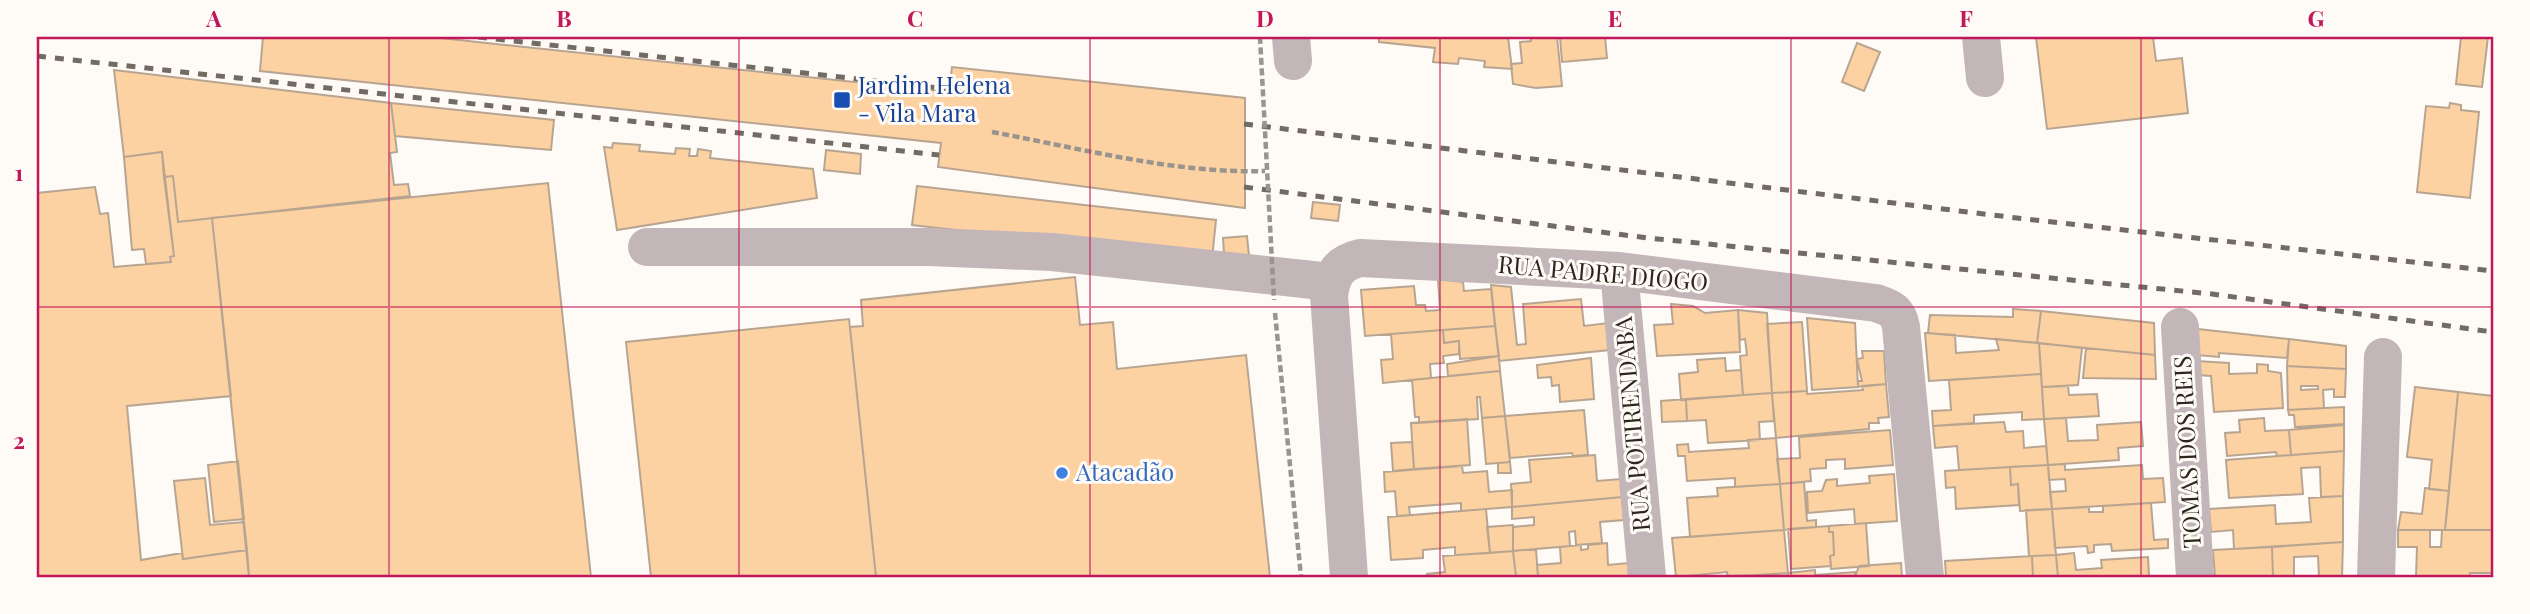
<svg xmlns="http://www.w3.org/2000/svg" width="2530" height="614" font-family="'Playfair Display',serif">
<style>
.building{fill:#fdd2a3;stroke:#b8a591;stroke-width:2;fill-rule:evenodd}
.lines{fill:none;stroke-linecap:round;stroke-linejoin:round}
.path{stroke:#9a948e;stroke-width:4.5;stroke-dasharray:7 3.5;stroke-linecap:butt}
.minor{stroke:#c3b6b9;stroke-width:38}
.rail{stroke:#726b64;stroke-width:5;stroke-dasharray:9 9;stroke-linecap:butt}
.path-bridge{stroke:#9a948e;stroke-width:4.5;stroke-dasharray:7 3.5;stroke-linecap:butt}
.grid{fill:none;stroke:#c2185b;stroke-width:2;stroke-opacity:0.55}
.transit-dot{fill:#1a4fb4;stroke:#fefaf6;stroke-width:2.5}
.shop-dot{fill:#3f7fe0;stroke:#fefaf6;stroke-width:2.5}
.labels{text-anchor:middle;stroke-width:6;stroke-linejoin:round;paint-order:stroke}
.transit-label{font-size:24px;fill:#164399;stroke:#fefaf6;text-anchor:start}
.street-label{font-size:24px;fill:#2e261e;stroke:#fefaf6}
.shop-label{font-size:24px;fill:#366cbe;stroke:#fefaf6;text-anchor:start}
.neatline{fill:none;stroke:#c2185b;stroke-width:2.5}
.grid-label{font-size:23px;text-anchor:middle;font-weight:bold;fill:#c2185b}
</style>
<rect width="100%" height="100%" fill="#fefaf6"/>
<path class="building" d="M263,37H431L949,92L952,67L1245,98V208L938,167L941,143L260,71Z
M1379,37H1508L1512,69L1484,67L1485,61L1459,58L1458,64L1433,62L1435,48L1379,42Z
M1531,37H1557L1562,86L1536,88L1513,84L1511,64L1522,63L1520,42L1531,41Z
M1560,37H1605L1607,58L1562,62Z
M2036,37H2153L2156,61L2182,58L2188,113L2047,129Z
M2461,37H2488L2482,87L2456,84Z
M1857,43L1880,52L1864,91L1842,82Z
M114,70L391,103L397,152L390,153L394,185L408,184L410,196L178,222L173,176L164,177L162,152L124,157Z
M391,103L554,120L551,150L395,136Z
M2450,103L2461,105V110L2479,112L2470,198L2417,192L2426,106L2449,108Z
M613,143L640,145L639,151L675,154L676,148L690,149L689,156H697L698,149L711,151L710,158L813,169L817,198L617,230L604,147L612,148Z
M826,150L861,154L860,174L824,170Z
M162,152L174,256L170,257L171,262L146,264L144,249L132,250L124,157Z
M173,176L178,222L212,218L231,396L127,406L141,560L182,553L183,559L247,550L249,577H37V193L95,187L100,214L108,213L114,267L171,262L170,257L174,256L164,177Z
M548,183L591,577H249L212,218Z
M917,186L1216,220L1212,259L912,225Z
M1313,202L1340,205L1338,221L1311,218Z
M1247,236L1250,266L1225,268L1223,238Z
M1075,277L1080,325L1113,322L1117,369L1246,355L1270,577H876L850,327L863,326L861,300Z
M1438,279L1463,282L1464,291L1491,289L1495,326L1365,336L1361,290L1414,286L1416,305H1425L1426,311L1440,310Z
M1491,285L1511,287L1517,345L1526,344L1523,304L1581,299L1584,326L1608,323L1610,350L1499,361Z
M1671,304L1693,306L1705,313L1738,310L1740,352L1657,356L1654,325L1673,324Z
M2013,309L2041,311L2037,343L1928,333L1930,315L2013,317Z
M1738,310L1767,313L1772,393L1743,395L1740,356L1747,355L1745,339L1740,340Z
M2041,311L2154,323L2155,355L2037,343Z
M1807,318L1855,323L1858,387L1812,390Z
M849,319L876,577H651L626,342Z
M1802,322L1807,391L1772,393L1767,324Z
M1495,326L1499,356L1460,359L1459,341L1444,343L1443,330Z
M2198,329L2289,339L2287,358L2219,353V357L2197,355Z
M1443,330L1444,343L1459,341V354L1443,356L1444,363L1430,364L1431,378L1383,383L1381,360L1393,359L1391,334Z
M1925,333L1955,335L1956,353L1999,350L1996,339L2039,343L2041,374L1929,381Z
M2289,339L2346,346V369L2287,366Z
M2039,343L2082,348L2078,385L2042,387Z
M2086,348L2155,355L2156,379L2083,378Z
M1862,351H1884L1886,384L1858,387V381H1862L1857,359L1863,358Z
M1499,356L1500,371L1448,376L1447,364Z
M1591,358L1594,399L1560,402L1559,385L1552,386L1551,377L1538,378L1537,365Z
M1725,358L1726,371L1741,370L1743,395L1681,400L1679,374L1698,372L1697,360Z
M2196,361L2229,363V374L2257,373V364L2268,365V371L2281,373L2283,408L2214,412L2211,376L2197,375Z
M2287,366L2346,369L2345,397H2334V389L2323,390L2324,408L2288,410ZM2301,386H2318V389L2301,390Z
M1500,371L1505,416L1482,418L1480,397H1477L1478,419L1419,423V417H1415L1412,380Z
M2041,374L2044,419L2022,420V412L1974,415V423L1933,426L1932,411L1951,410L1949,380Z
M1886,384L1889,417L1878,418L1879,423H1869V429L1776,438L1772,393L1807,391V394L1863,390L1862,386Z
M2068,386L2069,395L2097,394L2099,416L2044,419L2042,387Z
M2415,387L2458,392L2449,491L2429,489L2432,460L2407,457Z
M2458,392L2493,396V530H2445Z
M1772,393L1774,421L1759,422L1760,440L1708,443L1706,420L1687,421L1686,399Z
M1686,399L1687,421L1662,422L1661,401Z
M2344,407V424L2295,427L2294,415H2289L2288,410Z
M1584,410L1588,455L1573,456L1572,453L1510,458L1505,416Z
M1505,416L1510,462L1486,464L1482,418Z
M2066,418L2068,441L2098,440L2097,425L2141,422L2143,446L2118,448L2119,460L2048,465L2044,419Z
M2264,418L2265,431L2289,430L2291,455L2277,456L2276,452L2227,456L2225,433L2240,432L2239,420Z
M1467,419L1470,465L1414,469L1411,423Z
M2004,422L2006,432L2023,431L2024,448L2046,446L2048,465L1959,470L1957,446L1935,448L1933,426Z
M2344,425V451L2291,455L2289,430Z
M1890,430L1893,465L1845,469V459L1826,460V468L1810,469L1811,481L1780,484L1777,459L1800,458L1799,437Z
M1776,438L1780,484L1735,487V478L1687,481L1685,456H1678L1677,445L1688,444L1689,452L1749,448L1748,440Z
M1412,442L1414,469L1393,471L1391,443Z
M2344,451L2343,496L2321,497L2320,467L2301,468L2303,494L2229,498L2226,460Z
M1595,455L1597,481L1621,479L1622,497L1512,507L1511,484L1531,482L1529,460Z
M238,461L244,519L214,522L208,465Z
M1510,462L1511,473H1498V463Z
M2065,464V470L2142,465L2143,479L2163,478L2165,502L2052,509L2050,492L2066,491L2065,479L2049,480L2048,465Z
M2048,465L2052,509L2020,511L2018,484L2011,485L2010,467Z
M1462,466L1463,473L1487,471L1489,492L1512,490V507L1461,511V503L1409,507L1410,515L1397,516L1395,491L1385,492L1384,472Z
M2010,467L2011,485L2018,484L2019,505L1956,509L1955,487L1946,488L1945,471Z
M1894,474L1897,521L1855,524L1854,509L1808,513L1807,492L1822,491L1826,480L1837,479V486L1870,483L1869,476Z
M205,478L210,525L244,522L247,550L183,559L174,481Z
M1804,482L1807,521L1816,520V527L1784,530L1780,484Z
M1780,484L1784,530L1690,537L1687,498L1718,496L1717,488Z
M2425,488L2449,491L2445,530H2398L2401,512L2422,514Z
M2343,496V542L2234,549L2233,530L2211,532L2209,509L2275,505L2276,524L2311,522L2309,498Z
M1622,497L1624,520L1600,522L1602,543L1576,545L1575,531L1569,532L1570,546L1513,551V527L1534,525V517L1512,519V507Z
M2151,503L2154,540L2168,539V548L2112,551L2111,544L2094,545V552L2088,553L2087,546L2055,548L2052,509L2089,507V512H2103V506Z
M1486,509L1490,553L1455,555V547L1423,550V558L1391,560L1388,517Z
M2052,509L2056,555L2029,556L2026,510Z
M1866,523L1869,566L1831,569L1830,556L1834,555L1833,532H1829V526Z
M1513,525V551L1490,553L1487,527Z
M1829,526V532H1833L1834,555L1830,556L1831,566L1791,569L1788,529Z
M1784,530L1788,573L1728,577L1727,572L1676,577L1672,538Z
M2398,530H2430V547H2441L2442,530H2493V573H2470V577H2416L2417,547H2398Z
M2343,542L2342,577H2319L2318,556L2294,557V577H2273L2272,547Z
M1607,543L1608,565L1628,563L1629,577H1538L1537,565L1561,563L1560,547L1581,545V550L1588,549V545Z
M2272,547L2273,577H2215L2213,550Z
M1536,549L1538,577H1516L1513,551Z
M1513,551L1516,577H1427V574L1445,572L1443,556Z
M2074,553L2076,570L2102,568L2101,560L2148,557L2149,576L2171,577H2058L2056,555Z
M2056,555L2058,577H2033L2032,556Z
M2032,556L2033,577H1946L1945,561Z
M1901,563L1902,577H1855L1859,566Z
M1815,570V575L1855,572V577H1788V573Z
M1788,573V577H1763V575Z
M1763,575V577H1733V576Z"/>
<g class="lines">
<path class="path" d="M992,132C1079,148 1176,174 1265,171
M1275,313L1301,577"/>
<path class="minor" d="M1291,37L1293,61
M1981,37L1985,78
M647,247H929L1052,252L1331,282
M1619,271L1647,577
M2180,327L2195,577
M1349,577L1329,295C1332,274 1339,263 1360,258L1619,271L1876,303C1891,308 1898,311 1901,327L1925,577
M2376,577L2383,357"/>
<path class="rail" d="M478,37L949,89
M37,56L939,155
M1244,124L2017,218L2493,271
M1244,187L1648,238L2212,294L2493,332"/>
<path class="path-bridge" d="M1260,37L1274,300"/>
</g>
<path class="grid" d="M389,37V577M739,37V577M1090,37V577M1440,37V577M1791,37V577M2141,37V577M37,307H2493"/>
<rect class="transit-dot" x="833" y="91" width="18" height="18" rx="3.5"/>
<circle class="shop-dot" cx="1062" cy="473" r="7"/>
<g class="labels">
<g class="transit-label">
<text x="858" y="94">Jardim Helena<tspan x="858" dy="28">- Vila Mara</tspan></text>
</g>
<g class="street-label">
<text transform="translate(1603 274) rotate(5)" y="8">RUA PADRE DIOGO</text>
<text transform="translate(1633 424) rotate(-95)" y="8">RUA POTIRENDABA</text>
<text transform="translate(2188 452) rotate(-93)" y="8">TOMAS DOS REIS</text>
</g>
<g class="shop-label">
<text x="1076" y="481">Atacadão</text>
</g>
</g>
<rect width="2530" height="614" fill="none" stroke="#fefaf6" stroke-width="77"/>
<rect x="38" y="38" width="2454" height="538" class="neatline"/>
<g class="grid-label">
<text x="214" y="27">A</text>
<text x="564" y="27">B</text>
<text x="915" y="27">C</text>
<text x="1265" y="27">D</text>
<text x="1615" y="27">E</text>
<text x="1966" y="27">F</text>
<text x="2316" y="27">G</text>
<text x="19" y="181">1</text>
<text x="19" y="449">2</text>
</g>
</svg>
